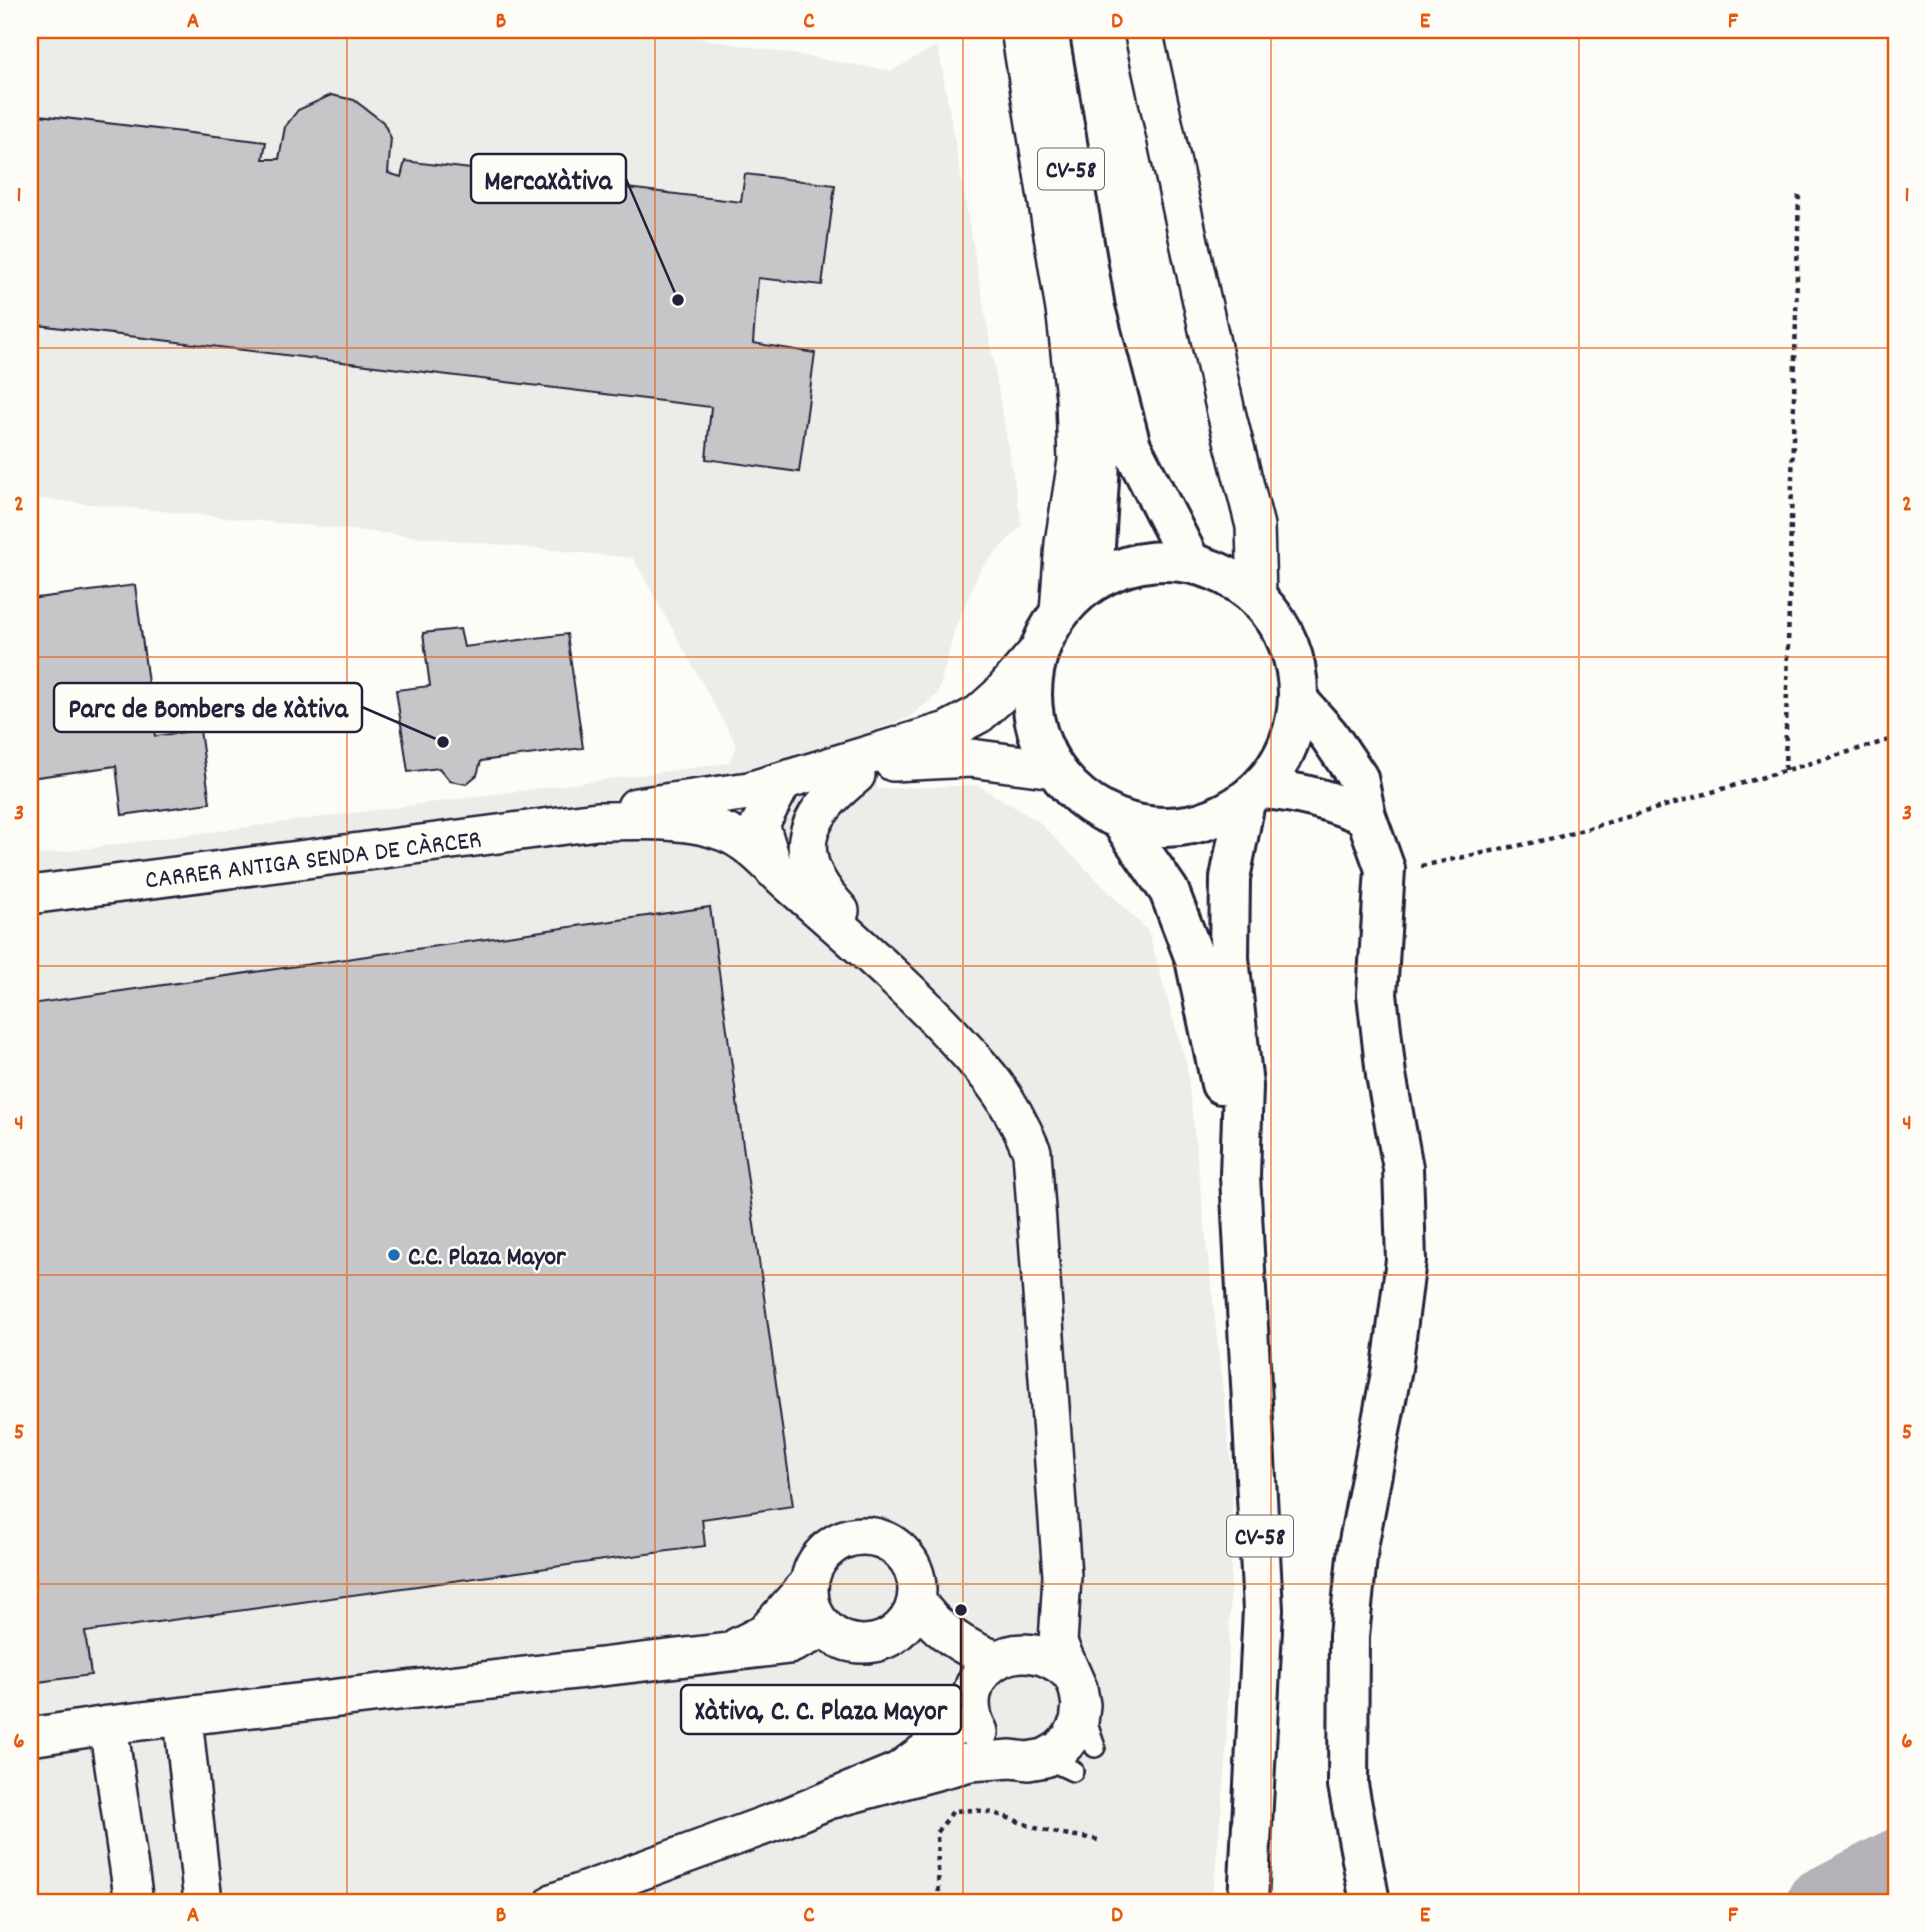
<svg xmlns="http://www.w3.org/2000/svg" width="1926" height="1932" font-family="Dekko,sans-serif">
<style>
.built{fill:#ecece9}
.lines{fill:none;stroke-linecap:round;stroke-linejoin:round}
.river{stroke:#b2b2b7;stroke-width:66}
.building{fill:#c6c6c8;stroke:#22223b;stroke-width:2}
.lane-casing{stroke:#22223b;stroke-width:24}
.street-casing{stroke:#22223b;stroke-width:42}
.secondary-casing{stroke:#22223b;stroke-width:44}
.primary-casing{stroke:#22223b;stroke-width:44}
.path{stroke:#22223b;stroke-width:4.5;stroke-dasharray:5 5;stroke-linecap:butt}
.lane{stroke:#fdfcf7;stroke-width:19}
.street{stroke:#fdfcf7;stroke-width:37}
.secondary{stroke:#fdfcf7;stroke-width:38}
.primary{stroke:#fdfcf7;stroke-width:38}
.grid{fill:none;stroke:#e8590c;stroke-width:2;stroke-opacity:0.55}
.poi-dot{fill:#1f6fb2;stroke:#fdfcf7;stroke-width:2.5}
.labels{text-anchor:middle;stroke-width:5;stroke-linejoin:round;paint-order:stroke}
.shield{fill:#fdfcf7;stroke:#646373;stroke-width:2}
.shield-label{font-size:24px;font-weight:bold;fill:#22223b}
.street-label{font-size:26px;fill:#22223b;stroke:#fdfcf7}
.poi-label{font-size:26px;font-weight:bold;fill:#22223b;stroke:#fdfcf7;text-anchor:start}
.leader{fill:none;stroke:#22223b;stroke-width:2.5}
.callout-dot{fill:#22223b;stroke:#fdfcf7;stroke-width:2.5}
.callout{fill:#fdfcf7;stroke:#22223b;stroke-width:2.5}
.callout-label{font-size:28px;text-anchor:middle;font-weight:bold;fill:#22223b}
.neatline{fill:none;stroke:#e8590c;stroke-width:2.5}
.grid-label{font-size:23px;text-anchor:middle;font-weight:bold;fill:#e8590c}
</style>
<rect width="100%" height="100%" fill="#fdfcf7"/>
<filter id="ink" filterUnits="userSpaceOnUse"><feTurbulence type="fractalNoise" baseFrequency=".0143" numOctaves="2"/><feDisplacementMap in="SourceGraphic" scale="14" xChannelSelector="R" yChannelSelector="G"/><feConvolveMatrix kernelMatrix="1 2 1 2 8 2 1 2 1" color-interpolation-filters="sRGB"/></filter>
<g filter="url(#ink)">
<path class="built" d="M30,30H652L891,71L938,45L1022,525L981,568L955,628L938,694L908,718L868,732L878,789L977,785L1038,821L1148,931L1187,1067L1233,1482L1226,1765L1212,1902H30V856L729,763L737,746L633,558L30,498Z"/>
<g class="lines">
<path class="river" d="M1819,1902L1896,1862"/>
</g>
<path class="building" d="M331,95L354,100L383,122L391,138L388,173L401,177L405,161L741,202L745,174L835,185L822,285L758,278L753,343L815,353L799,472L706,459L711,407L30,324V114L266,142L263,159H279L285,127L298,110Z
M135,585L155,736L200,730L210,803L122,815L116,766L30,778V599Z
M460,629L464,647L567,634L583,748L481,761L477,775L466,784L450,781L439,768L408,772L396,690L430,686L423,633Z
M710,907L793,1506L702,1519L705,1546L85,1632L91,1675L30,1683V1004Z"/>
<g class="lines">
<defs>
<path id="lane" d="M1084,1715L1095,1747
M1045,1758L1073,1771"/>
<path id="street" d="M1020,30L1066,316L1075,397L1077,461L1064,543L1059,612
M1143,30L1226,412L1255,526L1257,597
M893,762L971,758L1054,769
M636,807L749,791L947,731L979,714L999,696L1038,651
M774,870L760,824L783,781
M30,895L597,821C637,821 686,817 724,832C751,842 770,867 791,885C860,945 932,1008 990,1078C1009,1102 1021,1125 1032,1152L1062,1576L1058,1643L1078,1688L1081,1705L1079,1722L1071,1738L1059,1750L1045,1758L1028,1761L1011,1759L970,1762L833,1799
M840,911C789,856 800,819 856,775
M809 1590a54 54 0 1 1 108 0a54 54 0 1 1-108 0Z
M916,1600C934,1629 965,1649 997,1660
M737,1647L765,1633L809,1583
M183,1718L203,1902
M108,1725L134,1902
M979,1732C947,1674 1019,1624 1070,1673
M30,1737L108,1725L789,1645L825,1628
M555,1902L785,1818L899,1771L940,1741L971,1708"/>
<path id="secondary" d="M1299,701L1328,734L1358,778L1366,816L1385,869L1377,994L1386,1075L1403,1168L1406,1260L1392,1368L1358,1547L1349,1636L1348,1785L1370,1902
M1260,789C1298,791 1331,800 1366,816"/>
<path id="primary" d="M1048,30L1095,308L1131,446L1191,563
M1032 694a133 133 0 1 1 266 0a133 133 0 1 1-266 0Z
M1093,581L1100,462L1097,376
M1245,802L1230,878L1229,958L1243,1086L1240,1176L1263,1610L1248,1902
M1121,821L1169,891L1195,959L1221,1084"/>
</defs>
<use href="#lane" class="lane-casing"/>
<use href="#street" class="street-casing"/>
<use href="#secondary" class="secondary-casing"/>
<use href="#primary" class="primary-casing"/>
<path class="path" d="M1785,770L1799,192
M1421,866L1559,837L1896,738
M939,1902L937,1833L953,1811C991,1808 999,1815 1033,1827C1053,1834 1077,1835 1098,1840"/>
<use href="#lane" class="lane"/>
<use href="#street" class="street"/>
<use href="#secondary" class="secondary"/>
<use href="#primary" class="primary"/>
</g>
</g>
<path class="grid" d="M347,30V1902M655,30V1902M963,30V1902M1271,30V1902M1579,30V1902M30,348H1896M30,657H1896M30,966H1896M30,1275H1896M30,1584H1896"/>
<circle class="poi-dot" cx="394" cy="1255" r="7"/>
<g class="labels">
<g class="shield">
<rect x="1038" y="148.5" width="66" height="41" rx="5"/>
<rect x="1227" y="1515.5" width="66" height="41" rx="5"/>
</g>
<g class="shield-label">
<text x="1071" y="177">CV-58</text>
<text x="1260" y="1544">CV-58</text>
</g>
<g class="street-label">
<text transform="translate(313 858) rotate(-7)" y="9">CARRER ANTIGA SENDA DE CÀRCER</text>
</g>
<g class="poi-label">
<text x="408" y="1264">C.C. Plaza Mayor</text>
</g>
</g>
<path class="leader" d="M678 300L626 179M443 742L362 707M961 1610L961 1709"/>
<g class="callout-dot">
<circle cx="678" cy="300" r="7"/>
<circle cx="443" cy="742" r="7"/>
<circle cx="961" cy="1610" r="7"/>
</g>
<g class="callout">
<rect x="471" y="154" width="155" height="49" rx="7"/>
<rect x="54" y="683" width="308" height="49" rx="7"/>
<rect x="681" y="1685" width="280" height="49" rx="7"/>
</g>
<g class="callout-label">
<text x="548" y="189">MercaXàtiva</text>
<text x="208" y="717">Parc de Bombers de Xàtiva</text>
<text x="821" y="1719">Xàtiva, C. C. Plaza Mayor</text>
</g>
<rect width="1926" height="1932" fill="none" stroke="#fdfcf7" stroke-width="77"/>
<rect x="38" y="38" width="1850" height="1856" class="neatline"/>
<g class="grid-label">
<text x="193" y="27">A</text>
<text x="501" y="27">B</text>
<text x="809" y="27">C</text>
<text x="1117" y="27">D</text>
<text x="1425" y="27">E</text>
<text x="1733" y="27">F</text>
<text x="19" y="201">1</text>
<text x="1907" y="201">1</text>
<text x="19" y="510">2</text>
<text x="1907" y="510">2</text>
<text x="19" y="819">3</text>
<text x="1907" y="819">3</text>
<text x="19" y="1129">4</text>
<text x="1907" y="1129">4</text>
<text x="19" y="1438">5</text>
<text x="1907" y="1438">5</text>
<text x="19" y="1747">6</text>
<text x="1907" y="1747">6</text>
<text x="193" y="1921">A</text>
<text x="501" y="1921">B</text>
<text x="809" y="1921">C</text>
<text x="1117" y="1921">D</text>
<text x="1425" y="1921">E</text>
<text x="1733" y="1921">F</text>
</g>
</svg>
